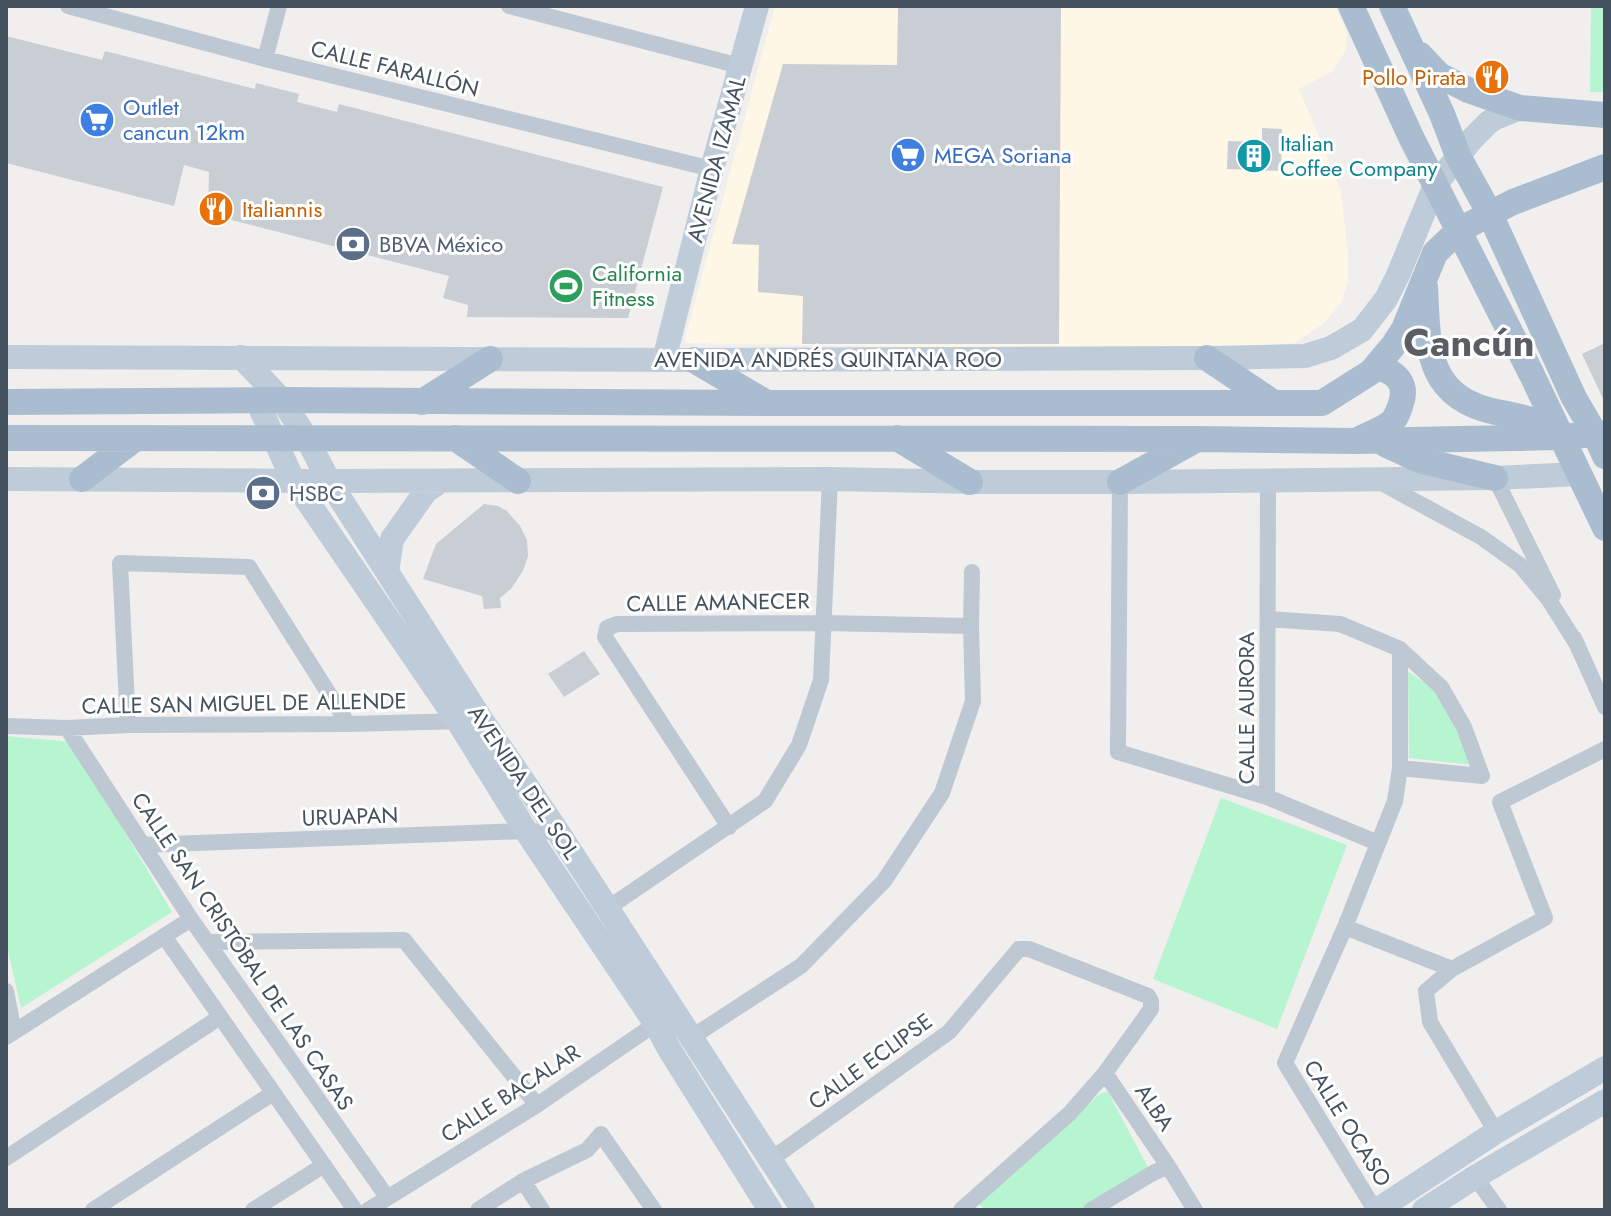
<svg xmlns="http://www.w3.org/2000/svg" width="1611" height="1216" font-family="Jost,sans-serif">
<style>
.commercial{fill:#fef7e5}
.green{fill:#b7f4d0}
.building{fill:#c9cdd4}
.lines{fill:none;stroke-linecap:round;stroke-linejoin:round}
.street{stroke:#bdc8d2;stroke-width:16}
.secondary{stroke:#becbd9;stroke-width:24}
.primary{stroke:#aabdd0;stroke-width:26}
.labels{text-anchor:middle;stroke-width:6;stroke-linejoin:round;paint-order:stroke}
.street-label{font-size:22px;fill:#44515e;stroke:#fff}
.food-label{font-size:22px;fill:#c56008;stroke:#fff;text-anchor:end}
.shop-label{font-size:22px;fill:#366cbe;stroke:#fff;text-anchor:start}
.culture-label{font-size:22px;fill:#0d838f;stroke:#fff;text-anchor:start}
.service-label{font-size:22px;fill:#4e5e75;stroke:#fff;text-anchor:start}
.leisure-label{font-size:22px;fill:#27864d;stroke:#fff;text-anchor:start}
.town-label{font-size:38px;font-weight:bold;fill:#5a5e64;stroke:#fff}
</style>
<rect width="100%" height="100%" fill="#f1eeee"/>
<path class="commercial" d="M775,6H1335L1347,34L1346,50L1333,71L1299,89L1341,191L1348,253V281L1341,303L1324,323L1294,343L1192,350H1074L688,343L685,339Z"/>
<path class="green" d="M1591,6H1605V92H1590Z
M1408,672L1432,687L1455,724L1473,765L1409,758Z
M6,736L72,742L172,912L21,1008L6,942Z
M1221,798L1347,845L1277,1029L1153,979Z
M1108,1092L1150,1171L1087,1210H985L976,1201L1101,1093Z"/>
<path class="building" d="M898,6H1061L1059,344H802L803,296L758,292L759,245L732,244L783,64L897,65Z
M6,36L102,60L105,51L255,89L256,83L299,94L297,102L337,112L339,104L663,187L628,318L467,317L468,305L443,298L449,276L208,214L209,172L184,165L174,206L6,163Z
M1262,128L1282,129L1281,171L1227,169L1228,141L1262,142Z
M1605,343V403L1582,354Z
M484,504L498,506L507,511L520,526L527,540L528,556L523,571L511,589L500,598L501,608L484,609L482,596L423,579L436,544Z
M584,651L600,674L564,697L548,674Z"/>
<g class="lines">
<path class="street" d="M68,6L265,59L712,169
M509,6L740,66
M265,59L279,6
M1495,478L1553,595
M1378,481L1481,537L1520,565L1549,600L1578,646
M1120,482L1118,752L1267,797L1378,843
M1268,619L1340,624L1400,649L1441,687L1464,727L1482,776L1400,768
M1574,638L1605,707
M128,725L120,563L249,567L348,724
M6,726L67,728L128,725L348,724L464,721
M67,728L191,919L387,1197
M1267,797L1268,481
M729,827L605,637L607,628L617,624L825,623L971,626
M143,845L526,831L558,832
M608,908L765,801L799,745L821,680L830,479
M1345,927L1395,801L1400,768V649
M164,936L355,1210
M207,942L404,940L537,1105
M1452,969L1545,918L1500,802L1605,749
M6,991L14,1032
M6,1037L191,919
M692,1037L801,966L884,881L942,793L973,701L971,626L972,572
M1105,1073L1168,1166L1195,1210
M6,1158L220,1017
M770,1160L949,1032L1019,949H1029L1148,996L1151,1001V1009L1105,1073L1070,1113L961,1210
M1475,1177L1499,1210
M523,1181L542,1210
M93,1210L273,1093
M253,1210L324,1165
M368,1210L537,1105L664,1018
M478,1210L523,1181L587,1150L601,1134L654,1210
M1091,1210L1153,1173L1168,1166
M1375,1210L1285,1063L1345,927L1452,969L1426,991L1430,1022L1496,1132"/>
<path class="secondary" d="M6,357L694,360L1207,358L1305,356L1331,348L1362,330L1386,299L1398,275L1435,185L1472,139L1488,123L1495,118L1520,108
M241,357L282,400L307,439L329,481L483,722L558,832L803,1210
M664,360L712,169L757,6
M257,401L293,480L457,720L526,831L655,1023L669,1049L770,1210
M6,479L329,481L830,479L979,482H1120L1495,478L1580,474
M387,572L392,539L426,491L441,481
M1377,1210L1496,1132L1605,1068
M1424,1210L1475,1177L1605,1101"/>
<path class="primary" d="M1351,6L1411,137L1532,375L1605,528
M1392,6L1442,114L1458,156L1490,214L1574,398L1595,434L1605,456
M1420,55L1439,75L1468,90L1520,108L1605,115
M1425,287C1428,346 1425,397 1496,412C1517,416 1541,420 1559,434
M1207,358L1274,403
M694,360L765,402
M6,402L282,400L768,403H1322L1371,372L1393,346L1404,329L1435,253L1459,230L1513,202L1605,167
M422,402L490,359
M6,438L1197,439L1355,441L1562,437L1605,433
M455,438L518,481
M897,438L970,482
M1358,440C1368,434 1385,429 1393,421C1396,417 1400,408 1401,403C1408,383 1395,371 1376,367
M1385,444L1419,460L1495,478
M82,479L136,438
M1120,482L1194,441"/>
</g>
<defs>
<symbol id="restaurant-disc" viewBox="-11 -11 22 22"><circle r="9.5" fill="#e8710a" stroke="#fff"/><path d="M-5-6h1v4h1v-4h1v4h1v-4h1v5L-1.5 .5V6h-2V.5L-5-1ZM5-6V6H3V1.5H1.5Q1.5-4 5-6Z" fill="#fff"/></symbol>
<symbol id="supermarket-disc" viewBox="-11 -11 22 22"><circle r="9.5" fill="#3f7fe0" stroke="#fff"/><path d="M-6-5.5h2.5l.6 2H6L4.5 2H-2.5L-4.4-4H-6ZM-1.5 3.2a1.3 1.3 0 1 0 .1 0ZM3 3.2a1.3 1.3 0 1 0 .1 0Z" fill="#fff"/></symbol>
<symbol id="building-disc" viewBox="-11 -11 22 22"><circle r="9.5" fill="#0f9aa8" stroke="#fff"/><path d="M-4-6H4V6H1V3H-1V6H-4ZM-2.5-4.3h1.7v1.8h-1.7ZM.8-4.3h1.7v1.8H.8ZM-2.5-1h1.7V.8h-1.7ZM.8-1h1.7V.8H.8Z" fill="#fff"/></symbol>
<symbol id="bank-disc" viewBox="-11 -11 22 22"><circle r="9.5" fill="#5c6f8a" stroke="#fff"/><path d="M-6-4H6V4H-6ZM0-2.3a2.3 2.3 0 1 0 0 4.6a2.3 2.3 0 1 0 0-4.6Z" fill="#fff"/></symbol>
<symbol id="stadium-disc" viewBox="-11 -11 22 22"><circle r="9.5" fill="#2e9e5b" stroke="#fff"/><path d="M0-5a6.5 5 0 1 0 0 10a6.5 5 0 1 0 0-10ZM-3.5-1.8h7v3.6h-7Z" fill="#fff"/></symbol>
</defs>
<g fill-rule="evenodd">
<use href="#restaurant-disc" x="1472" y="57" width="40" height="40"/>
<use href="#supermarket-disc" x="77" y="100" width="40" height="40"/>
<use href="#supermarket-disc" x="888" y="135" width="40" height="40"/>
<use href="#building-disc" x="1234" y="136" width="40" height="40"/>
<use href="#restaurant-disc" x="196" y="189" width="40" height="40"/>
<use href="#bank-disc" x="333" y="224" width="40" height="40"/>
<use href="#stadium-disc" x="546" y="266" width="40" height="40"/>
<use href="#bank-disc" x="243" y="473" width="40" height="40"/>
</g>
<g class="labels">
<g class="street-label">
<text transform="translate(395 68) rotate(14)" y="8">CALLE FARALLÓN</text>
<text transform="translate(716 159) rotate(-75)" y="8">AVENIDA IZAMAL</text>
<text x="828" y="367">AVENIDA ANDRÉS QUINTANA ROO</text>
<text transform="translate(718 602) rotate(-1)" y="8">CALLE AMANECER</text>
<text transform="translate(244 703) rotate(-1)" y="8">CALLE SAN MIGUEL DE ALLENDE</text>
<text transform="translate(1246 708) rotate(-90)" y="8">CALLE AURORA</text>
<text transform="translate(524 782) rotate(56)" y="8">AVENIDA DEL SOL</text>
<text transform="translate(350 816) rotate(-2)" y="8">URUAPAN</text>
<text transform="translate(243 951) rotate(56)" y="8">CALLE SAN CRISTÓBAL DE LAS CASAS</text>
<text transform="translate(870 1061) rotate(-36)" y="8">CALLE ECLIPSE</text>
<text transform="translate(510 1093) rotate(-33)" y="8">CALLE BACALAR</text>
<text transform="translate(1155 1107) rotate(56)" y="8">ALBA</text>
<text transform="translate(1348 1123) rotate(58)" y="8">CALLE OCASO</text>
</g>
<g class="food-label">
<text x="1466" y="85">Pollo Pirata</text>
<text x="242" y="217" text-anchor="start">Italiannis</text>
</g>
<g class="shop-label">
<text x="123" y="115">Outlet<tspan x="123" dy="25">cancun 12km</tspan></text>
<text x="934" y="163">MEGA Soriana</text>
</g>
<g class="culture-label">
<text x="1280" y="151">Italian<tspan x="1280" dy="25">Coffee Company</tspan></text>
</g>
<g class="service-label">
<text x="379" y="252">BBVA México</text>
<text x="289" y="501">HSBC</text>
</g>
<g class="leisure-label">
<text x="592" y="281">California<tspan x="592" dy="25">Fitness</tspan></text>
</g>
<g class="town-label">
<text x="1469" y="356">Cancún</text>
</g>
</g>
<rect width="1611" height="1216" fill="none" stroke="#44515e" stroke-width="16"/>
</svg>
